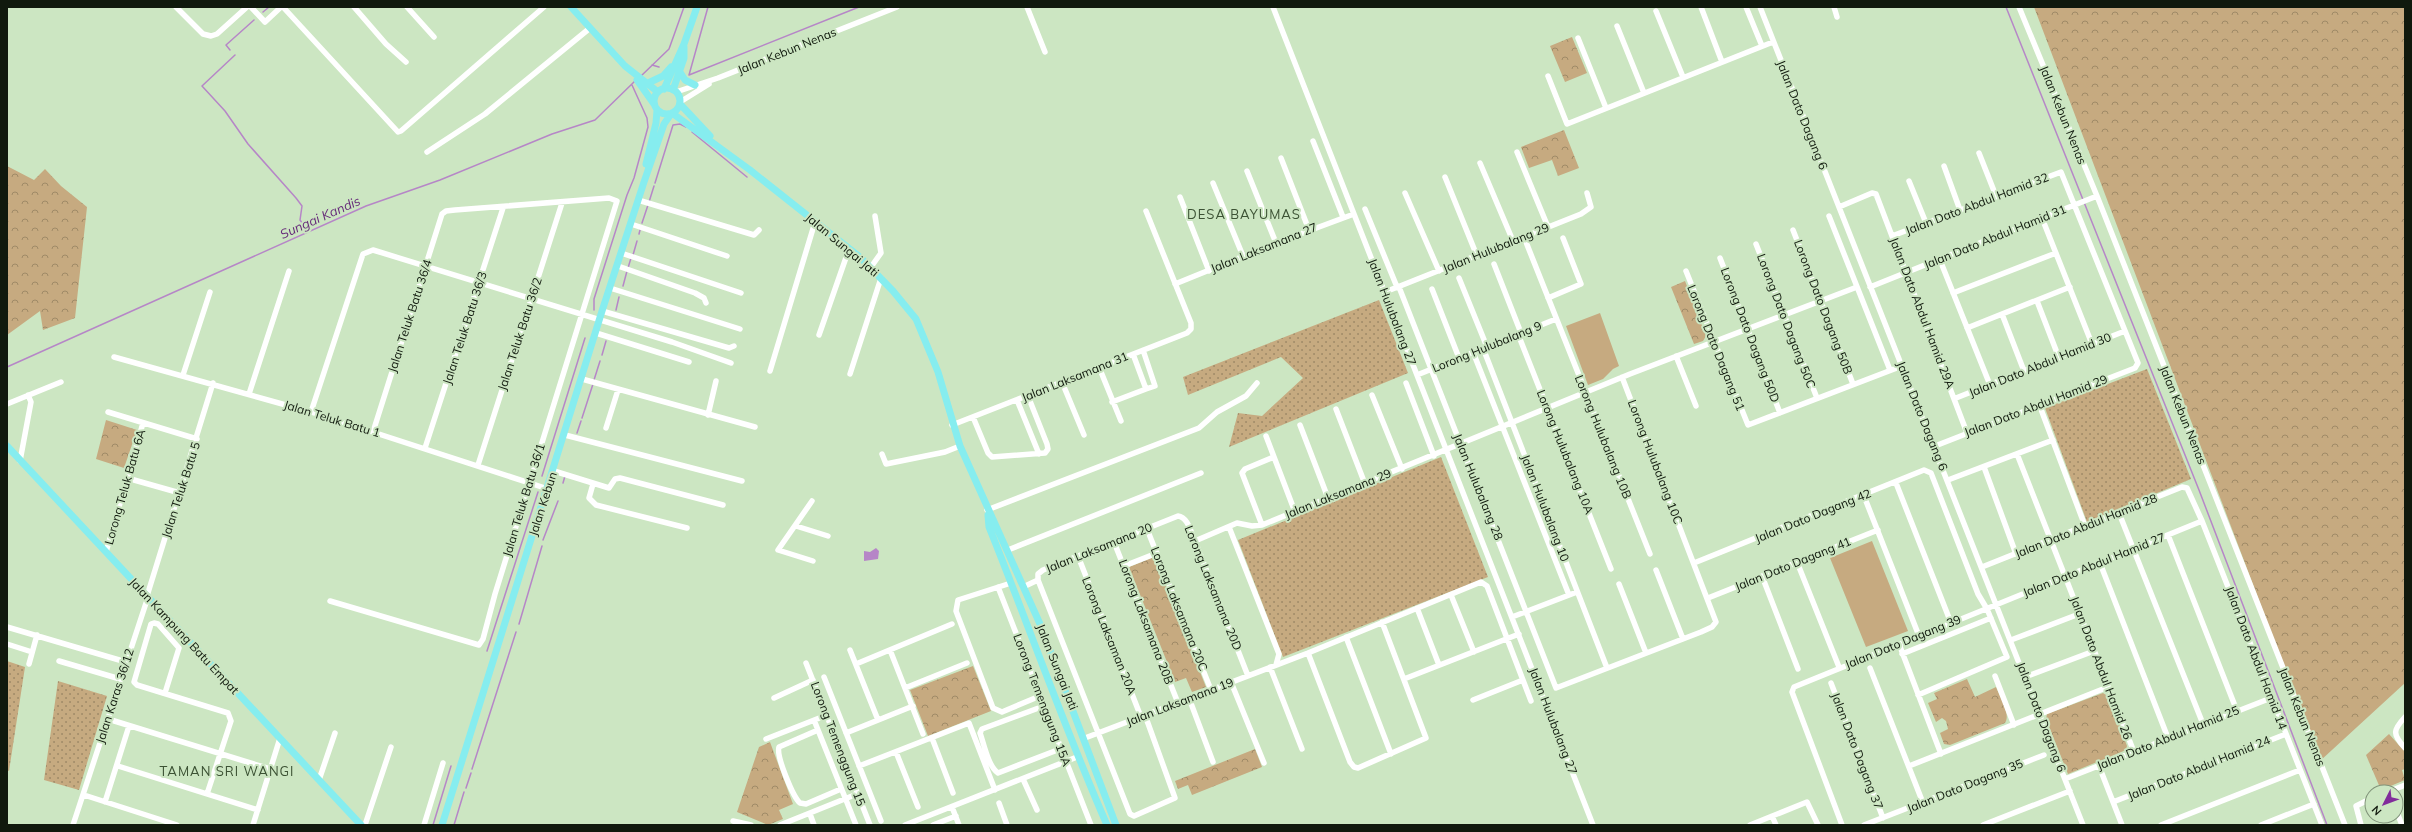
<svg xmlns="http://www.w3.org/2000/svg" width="2412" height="832" font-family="Mulish,sans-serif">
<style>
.grass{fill:url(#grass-dots)}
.forest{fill:url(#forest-crowns)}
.pitch{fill:#c6aa80}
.water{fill:#b686c7}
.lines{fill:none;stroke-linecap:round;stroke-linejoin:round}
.stream{stroke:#b686c7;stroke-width:1.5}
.minor{stroke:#fff;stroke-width:5.5}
.major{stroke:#86edef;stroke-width:7}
.labels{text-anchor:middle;stroke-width:4;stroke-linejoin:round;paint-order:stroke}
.street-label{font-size:12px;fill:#10190d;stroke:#cce6c2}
.neighbourhood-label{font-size:13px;letter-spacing:1px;fill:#3c5234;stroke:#cce6c2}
.water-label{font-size:13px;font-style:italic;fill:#652978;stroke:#cce6c2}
</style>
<defs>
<pattern id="grass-dots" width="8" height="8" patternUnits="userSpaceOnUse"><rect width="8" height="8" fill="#c6aa80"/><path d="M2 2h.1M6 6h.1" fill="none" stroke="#9f8a67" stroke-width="1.8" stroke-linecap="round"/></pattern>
<pattern id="forest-crowns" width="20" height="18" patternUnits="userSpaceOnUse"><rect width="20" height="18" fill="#c6aa80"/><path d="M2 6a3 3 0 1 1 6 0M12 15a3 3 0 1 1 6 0" fill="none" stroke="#9f8a67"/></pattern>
</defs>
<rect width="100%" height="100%" fill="#cce6c2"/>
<path class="grass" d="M1379,300L1408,373L1229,447L1238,413L1262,416L1303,378L1281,357L1188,395L1183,377Z
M2147,369L2191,479L2087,522L2045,408Z
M1441,457L1488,577L1283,657L1238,540Z
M7,661L25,667L9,771L7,770Z
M58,681L107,696L79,790L44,780Z"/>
<path class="forest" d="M2034,7H2405V683L2320,761Z
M1572,37L1587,73L1565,82L1550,46Z
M1564,130L1579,168L1558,176L1552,160L1529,168L1521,147Z
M7,166L34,180L45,169L61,186L87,207L75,318L43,330L40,311L7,335Z
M1685,281L1706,336L1703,341L1694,344L1671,287Z
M106,420L137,430L124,468L96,459Z
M1154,557L1206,687L1192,692L1186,678L1175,682L1129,567Z
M973,666L991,711L928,736L910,690Z
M1967,679L1975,697L1996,687C2000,697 2011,714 2005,723L1950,745L1944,744L1940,733L1948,729L1946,721L1942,718L1936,722L1928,703L1937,699L1934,693Z
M2103,693L2109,697L2127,746L2126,750L2068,774L2046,719L2047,714Z
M2389,734L2405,752V769L2402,770L2405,780L2381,790L2366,755Z
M770,742L793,804L779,810L783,819L768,825L737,812L759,747Z
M1255,749L1262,767L1192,795L1188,785L1178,789L1175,781Z"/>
<path class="pitch" d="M1600,313L1619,366L1613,369L1603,379L1588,385L1566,326Z
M1872,541L1908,631L1866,647L1830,558Z"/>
<path class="water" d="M876,548L879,551L878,559L864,561V551L870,552Z"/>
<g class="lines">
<path class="stream" d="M708,7L689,75L859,7
M2006,7L2199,490L2327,825
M263,12L269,7
M230,50L226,45L254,20
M235,55L202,86L225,111L248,144L296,198L302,206L300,220L308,231
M652,65L659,67
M641,76L669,49L684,7
M692,132L747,177
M655,183L673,125L680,124L686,127
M649,202L654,186
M642,223L648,205
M639,234L640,230
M633,255L637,241
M628,268L631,258
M623,286L627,271
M594,310V299L627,195L634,178L648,127L647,118L632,85
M616,310L619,297
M602,355L606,341
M7,367L366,206L440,180L552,134L595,120L635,81
M594,380L600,361
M582,418L593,384
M577,433L581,421
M542,476L585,338
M563,483L565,476
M543,540L558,501
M519,624L542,546
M487,651L538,492
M472,769L516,632
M466,788L471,773
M433,825L451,766
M454,825L464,792"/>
<path class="minor" d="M176,7L203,34L211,36L217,34L247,7
M251,7L265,22L281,7
M283,7L398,132L401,131L544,7
M354,7L386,44L406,62
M407,7L434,37
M1027,7L1045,52
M1273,7L1593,825
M1701,7L1722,62
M1746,7L1762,46
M1760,7L2083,825
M1834,7L1837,17
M2019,7L2097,196L2345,825
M1656,11L1683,77
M1617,26L1644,93
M1578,38L1606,108
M1548,76L1567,124L1773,42
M676,92L718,78L897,7
M680,102L709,84
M1313,141L1343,217
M427,152L485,114L590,28
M1517,152L1548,227
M1979,153L1996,196
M1281,158L1309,230
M1480,163L1513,241
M1944,166L1960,210
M1247,171L1276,243
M1445,177L1477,256
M1909,181L1926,223
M1213,183L1243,256
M1405,193L1439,271
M1180,197L1209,271
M638,200L754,235L759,230
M1839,207L1872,193L1876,194L1967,433
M1365,209L1397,287
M1829,216L1890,370
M2042,218L2092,344
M631,224L727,256
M1793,230L1853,384
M1892,236L2061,172L2138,363L2135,368L1935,446
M1524,237L1650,554
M1756,244L1817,398
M621,253L741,293
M1720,258L1780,413
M1940,260L1990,385
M1494,264L1521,333
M618,266L695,293L704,298L706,303
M871,267L881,253L875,216
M1686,271L1748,425L1902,366
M1459,278L1487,347
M1175,284L1276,243L1354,214
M1399,287L1556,688L1701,632L1712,627L1716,622L1622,377
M1870,287L2097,196
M610,288L740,329
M1432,289L1459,358
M1385,292L1581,214L1591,207L1587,193
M1953,293L2056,253
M1548,298L1581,284L1563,238
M2037,301L2059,358
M602,311L729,348L734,346
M2002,314L2024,371
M1967,328L2070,287
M596,333L689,362
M1518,334L1611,569
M819,335L849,249
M1483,348L1607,668
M1473,352L1569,595
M1133,354L1146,389L1155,386L1143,350
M1676,356L1696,406
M114,357L311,412L548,489
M1099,367L1121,421
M770,371L815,222
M850,374L881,278
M183,375L210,292
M1417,375L1556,319
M582,379L755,427
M1062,382L1084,435
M1406,383L1434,456
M249,394L289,271
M1372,395L1402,469
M1956,398L2125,331
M1017,400L1039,454
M1112,402L1146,389
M7,404L61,382
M2039,404L2085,526
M1336,409L1365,484
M108,412L197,439
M311,412L363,254L373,250L672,342L731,363
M708,415L716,381
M973,417L988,453L992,457L1045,453L1048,449L1047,444L1028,396
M952,425L1187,333L1191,329V323L1146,211
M1300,425L1328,498
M606,428L618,390
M565,435L742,481
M1266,436L1295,512
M425,448L503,208
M882,454L886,464L945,452L960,446
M2017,454L2134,752
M20,461L31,402L28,395
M478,465L562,203
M1984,467L2016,554
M554,471L609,488L615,479L620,478L723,505
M127,478L180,493
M1948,480L2053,440
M1896,483L1951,623
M593,484L589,498L596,505L687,528
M1864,496L1919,636
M812,501L778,550L813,561
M987,510L1199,428L1217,412L1246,396L1257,383
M2119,513L2203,724
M1262,525L1242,473L1245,469L1274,457
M796,526L828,536
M1229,527L1279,654L1276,665
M1147,529L1211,690
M2168,535L2237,711
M1195,541L1237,523L1252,526L1262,525L1630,374L1857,287
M1114,542L1178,703
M1008,550L1201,473
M106,552L143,423
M1078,556L1141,717
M1797,562L1839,667
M1694,563L1924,470L1931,473L1978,594L1987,609L2007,657L1918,695
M2100,563L2168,738
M1124,566L1157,553
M1982,567L2182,487L2187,488L2202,521L2322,825
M1656,570L1683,639
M1762,576L1798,669
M1011,583L958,600L956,611L993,708L1002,712L1040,696
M1619,584L1646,653
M998,587L1091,825
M1023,587L1038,580
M1451,595L1474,652
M147,596L213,383
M1708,598L1878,530
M330,601L479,645L483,639L495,594L617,201L609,198L455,210L446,211L442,214L373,432
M1417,608L1439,665
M1512,617L1577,592
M7,627L126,662
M1346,637L1391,754
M2011,640L2079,614
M7,644L32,652
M1899,644L1941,754
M850,650L878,720
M890,650L923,734
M1308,653L1350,762L1354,767L1358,768L1426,738L1382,622
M1902,654L1991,618
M59,661L120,679
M806,663L870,825
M29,664L37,635
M856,664L952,624
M1270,667L1302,749
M1870,668L1923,803
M1995,676L2014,725
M824,677L881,821
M2025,677L2094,651
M1404,679L1519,634
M1231,682L1264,763
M1831,683L1883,818
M905,688L967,663
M165,693L179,648L158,624L154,623L151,624L134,682L137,685L228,713L231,721L207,794
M774,698L813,680
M1189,698L1213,762
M1473,700L1523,680
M1044,706L982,729L980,733C984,744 988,766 998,773L1060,749
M1145,715L1175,798L1134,816L1130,814L1038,580V574L1043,570L1178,516C1188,517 1191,533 1195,541L1248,676
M2405,717C2393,730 2392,734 2405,748
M108,719L270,769
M814,720L856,825
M818,730L779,747C776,756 793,797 800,803L806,804L841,789
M846,733L913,706
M932,738L953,793
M1085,738L1308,653L1481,582L1487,586L1531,701
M766,739L827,715
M896,752L918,807
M118,766L258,810
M859,766L969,723L995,790
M1909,766L2108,687
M2099,766L2122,825
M1023,779L1037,810
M2065,779L2271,698
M319,780L335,733
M2388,792L2405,785
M84,795L177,825
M105,802L129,726
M2113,802L2286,734
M999,803L1007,825
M952,807L959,825
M2396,810L2402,825
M810,814L814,825
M1772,816L1776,825
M733,821L751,825
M73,825L148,597
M253,825L280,738
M365,825L391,747
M424,825L443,763
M780,825L857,794
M905,825L1077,757
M933,825L956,816
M1750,825L1807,802L1818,825
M1842,825L1792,692L1794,687L2202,521
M1864,825L2044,755
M1983,825L2070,791
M2161,825L2300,770
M2261,825L2314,804
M2361,825L2356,806L2372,798"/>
<path class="major" d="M571,7L625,66L658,92
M680,72L685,80L695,85
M637,80L654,104
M646,84L663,76L671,67
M654 101a13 13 0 1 1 26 0a13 13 0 1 1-26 0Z
M664,89L684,44L697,7
M673,90L684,58V47
M680,104L710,136
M672,113L750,170L861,258L893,291L916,319L938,372L960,446L1040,624L1116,825
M646,164L656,123L657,110
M7,446L361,825
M988,515L989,527C1029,626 1064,727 1107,825
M442,825L602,311L644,182L664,124L671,114"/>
</g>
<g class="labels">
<g class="street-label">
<text transform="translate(787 51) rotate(-22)" y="4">Jalan Kebun Nenas</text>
<text transform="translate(1802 115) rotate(68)" y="4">Jalan Dato Dagang 6</text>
<text transform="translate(2063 115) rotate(68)" y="4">Jalan Kebun Nenas</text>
<text transform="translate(1977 204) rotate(-21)" y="4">Jalan Dato Abdul Hamid 32</text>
<text transform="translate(1995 237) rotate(-22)" y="4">Jalan Dato Abdul Hamid 31</text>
<text transform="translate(842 245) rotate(40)" y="4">Jalan Sungai Jati</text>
<text transform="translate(1264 248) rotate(-22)" y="4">Jalan Laksamana 27</text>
<text transform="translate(1496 248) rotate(-22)" y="4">Jalan Hulubalang 29</text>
<text transform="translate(1823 307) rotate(69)" y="4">Lorong Dato Dagang 50B</text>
<text transform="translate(1392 312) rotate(69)" y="4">Jalan Hulubalang 27</text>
<text transform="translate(1922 313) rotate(69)" y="4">Jalan Dato Abdul Hamid 29A</text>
<text transform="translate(410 316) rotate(-72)" y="4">Jalan Teluk Batu 36/4</text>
<text transform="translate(1786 321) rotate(69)" y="4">Lorong Dato Dagang 50C</text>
<text transform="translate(465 328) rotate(-72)" y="4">Jalan Teluk Batu 36/3</text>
<text transform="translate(520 334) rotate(-72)" y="4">Jalan Teluk Batu 36/2</text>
<text transform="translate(1750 335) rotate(69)" y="4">Lorong Dato Dagang 50D</text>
<text transform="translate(1487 347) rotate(-22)" y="4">Lorong Hulubalang 9</text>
<text transform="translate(1716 348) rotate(68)" y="4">Lorong Dato Dagang 51</text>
<text transform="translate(2040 365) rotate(-22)" y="4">Jalan Dato Abdul Hamid 30</text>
<text transform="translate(1075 377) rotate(-22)" y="4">Jalan Laksamana 31</text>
<text transform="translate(2036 406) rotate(-21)" y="4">Jalan Dato Abdul Hamid 29</text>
<text transform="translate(2183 415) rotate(68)" y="4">Jalan Kebun Nenas</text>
<text transform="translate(1922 416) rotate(68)" y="4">Jalan Dato Dagang 6</text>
<text transform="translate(332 419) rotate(17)" y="4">Jalan Teluk Batu 1</text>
<text transform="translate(1603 437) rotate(68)" y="4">Lorong Hulubalang 10B</text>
<text transform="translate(1565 452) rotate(68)" y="4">Lorong Hulubalang 10A</text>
<text transform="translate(1655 462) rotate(69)" y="4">Lorong Hulubalang 10C</text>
<text transform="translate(125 487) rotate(-74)" y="4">Lorong Teluk Batu 6A</text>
<text transform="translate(1478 487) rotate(68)" y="4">Jalan Hulubalang 28</text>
<text transform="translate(181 490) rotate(-72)" y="4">Jalan Teluk Batu 5</text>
<text transform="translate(1338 494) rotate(-22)" y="4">Jalan Laksamana 29</text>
<text transform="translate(524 500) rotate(-73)" y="4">Jalan Teluk Batu 36/1</text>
<text transform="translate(543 504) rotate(-72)" y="4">Jalan Kebun</text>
<text transform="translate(1545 508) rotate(69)" y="4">Jalan Hulubalang 10</text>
<text transform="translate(1813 516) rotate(-22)" y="4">Jalan Dato Dagang 42</text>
<text transform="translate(2086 526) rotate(-22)" y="4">Jalan Dato Abdul Hamid 28</text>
<text transform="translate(1099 548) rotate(-22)" y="4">Jalan Laksamana 20</text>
<text transform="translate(1793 564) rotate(-22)" y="4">Jalan Dato Dagang 41</text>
<text transform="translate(2094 565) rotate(-22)" y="4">Jalan Dato Abdul Hamid 27</text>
<text transform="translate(1213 588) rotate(68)" y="4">Lorong Laksamana 20D</text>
<text transform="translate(1179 609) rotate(68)" y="4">Lorong Laksamana 20C</text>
<text transform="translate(1146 622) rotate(69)" y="4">Lorong Laksamana 20B</text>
<text transform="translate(184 636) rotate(47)" y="4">Jalan Kampung Batu Empat</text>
<text transform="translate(1109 636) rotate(68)" y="4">Lorong Laksaman 20A</text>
<text transform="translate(1903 642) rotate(-22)" y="4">Jalan Dato Dagang 39</text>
<text transform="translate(2256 658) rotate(69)" y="4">Jalan Dato Abdul Hamid 14</text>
<text transform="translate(1057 667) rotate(68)" y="4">Jalan Sungai Jati</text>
<text transform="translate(2101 668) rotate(69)" y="4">Jalan Dato Abdul Hamid 26</text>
<text transform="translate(115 696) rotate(-72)" y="4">Jalan Karas 36/12</text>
<text transform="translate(1042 700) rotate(69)" y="4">Lorong Temenggung 15A</text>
<text transform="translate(1180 702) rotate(-21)" y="4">Jalan Laksamana 19</text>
<text transform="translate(2041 717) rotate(69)" y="4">Jalan Dato Dagang 6</text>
<text transform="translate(2302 717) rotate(68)" y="4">Jalan Kebun Nenas</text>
<text transform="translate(1553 721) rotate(69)" y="4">Jalan Hulubalang 27</text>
<text transform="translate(2168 738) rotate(-22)" y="4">Jalan Dato Abdul Hamid 25</text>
<text transform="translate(838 744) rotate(69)" y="4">Lorong Temenggung 15</text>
<text transform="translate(1857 751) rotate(69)" y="4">Jalan Dato Dagang 37</text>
<text transform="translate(2199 768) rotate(-22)" y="4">Jalan Dato Abdul Hamid 24</text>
<text transform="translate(1965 786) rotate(-22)" y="4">Jalan Dato Dagang 35</text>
</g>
<g class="neighbourhood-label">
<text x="1244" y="219">DESA BAYUMAS</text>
<text x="227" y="776">TAMAN SRI WANGI</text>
</g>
<g class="water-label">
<text transform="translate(320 217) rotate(-24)" y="5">Sungai Kandis</text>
</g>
</g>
<rect width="2412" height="832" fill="none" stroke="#10190d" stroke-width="16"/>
<g transform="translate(2384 804) rotate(228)"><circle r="19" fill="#cce6c2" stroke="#81947a"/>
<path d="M0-3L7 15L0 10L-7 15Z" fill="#812c9b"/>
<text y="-6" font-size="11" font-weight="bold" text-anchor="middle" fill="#10190d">N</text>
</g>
</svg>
